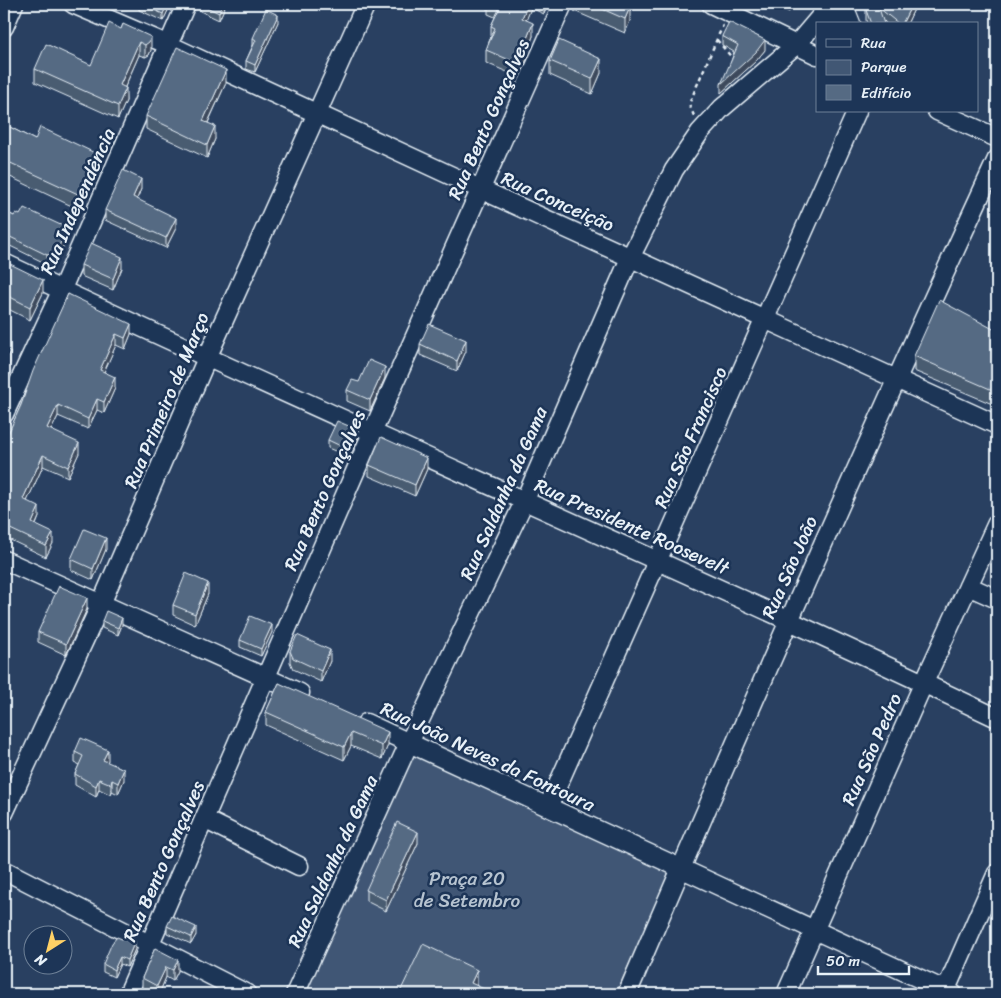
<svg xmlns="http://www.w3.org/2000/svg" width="1001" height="998" font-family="Sriracha,sans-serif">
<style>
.green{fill:#415774;stroke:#94a4b6}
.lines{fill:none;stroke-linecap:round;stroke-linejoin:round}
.minor-casing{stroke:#e8f1f8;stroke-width:21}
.path{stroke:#e8f1f8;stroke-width:2.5;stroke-dasharray:4 4;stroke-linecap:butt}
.minor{stroke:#1d3557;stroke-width:18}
.wall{fill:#495b71;stroke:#e8f1f8}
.shaded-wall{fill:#3c4a5c;stroke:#e8f1f8}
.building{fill:#556a83;stroke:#e8f1f8}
.labels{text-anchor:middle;stroke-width:5;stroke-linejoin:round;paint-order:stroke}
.street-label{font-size:19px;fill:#e8f1f8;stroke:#1d3557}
.park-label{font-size:19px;fill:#b6c3d0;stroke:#1d3557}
</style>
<rect width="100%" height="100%" fill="#294061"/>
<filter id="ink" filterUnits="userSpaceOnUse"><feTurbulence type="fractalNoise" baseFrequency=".02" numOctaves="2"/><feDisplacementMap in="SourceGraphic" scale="10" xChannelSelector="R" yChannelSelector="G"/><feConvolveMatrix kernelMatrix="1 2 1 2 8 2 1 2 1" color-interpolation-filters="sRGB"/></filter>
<g filter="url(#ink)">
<path class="green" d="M415,748L672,867L616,994H303Z"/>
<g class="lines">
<defs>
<path id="minor" d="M73,4L169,45L480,189L997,425
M711,4L817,55
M843,4L851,24
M831,24L847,4
M4,27L14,4
M937,111L997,138
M4,263C333,419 668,561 997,718
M4,414L58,298L186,4
M4,560L300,693
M968,586L997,599
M366,723L953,994
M548,807L857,111
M4,813L101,604L207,358L366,4
M204,819L299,866
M4,870L247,994
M128,994L372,433L563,4
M295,994L409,743L524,502L630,258L674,170L700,132L722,108L797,44L831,4
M627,994C747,714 869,436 997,159
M786,994L921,689L997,523
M944,994L997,873"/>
</defs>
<use href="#minor" class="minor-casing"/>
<path class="path" d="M717,40L734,60
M694,116L689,104L723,25"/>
<use href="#minor" class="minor"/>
</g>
<path class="wall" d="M139,4H171L163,21L139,10Z
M200,4H226L219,20L200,11Z
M488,4H548L544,14L531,8L526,20L533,36L527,52V59L519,77L486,63V50L491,36V26L495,17L488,14Z
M574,4H623L630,21L625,33L574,11Z
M772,4H793L789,12Z
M864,4H915V7L907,24H887L884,21V24H867L866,20V10L869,9L864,5Z
M278,22L255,72L246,69V61L253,45V38Z
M123,24L151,50L149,55L145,57L139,55L125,87L126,101L118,119L35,82V69L91,65L121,29Z
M722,36L765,50L756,61L721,93L734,52L722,45Z
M550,61L601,73L592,94L550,75Z
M226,83L208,123L215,139L207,158L146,129V116Z
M4,124L35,140L97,169L78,209L4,174Z
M141,189L137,199L176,228L166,248L105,220V210Z
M4,211L14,216L67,238L56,262L47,264L4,243Z
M4,261L43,293L30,320L4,307Z
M81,265L122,268L113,290L81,276Z
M68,294L131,334L125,349L116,345L104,372L115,388L104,413L97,410L88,429L58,416L51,430L79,453L68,477L43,466L27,501L39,517L36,525L53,543L46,557L4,537V443L21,405Z
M997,331V406L914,371V356Z
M420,344L466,351L457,371L420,355Z
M385,378L370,411L347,401V390L359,382Z
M358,437L349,457L328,448V440Z
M369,465L427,469L415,496L369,476Z
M106,549L93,580L71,570V559Z
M208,594L195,625L173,615V605Z
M87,609L66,655L38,642V632Z
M102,621L122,625L118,635L102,628Z
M272,632L261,656L240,647V640Z
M290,651L330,661L321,682L293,669L290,662Z
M279,683L388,745L382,759L351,746L344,760L266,725V712Z
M75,752L108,760L107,762L124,780L118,794L112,791L111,795L99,789L96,797L75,785V774L79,765L75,763Z
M418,843L386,911L366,901V890Z
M167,926L196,935L191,944L167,933Z
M122,939L135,949L127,967L120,964L114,977L103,972V964Z
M155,948L178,971L173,981L166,977L159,994H152L142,989V978Z"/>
<path class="shaded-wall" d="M167,4H171L163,21V14Z
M223,4H226L219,20V13Z
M528,4H531V8L522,31V18Z
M544,4H548L544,14Z
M789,4H793L789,12Z
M912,4H915V7L907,24H902Z
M630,7V21L625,33V19Z
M278,15V22L255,72V65Z
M533,23V36L527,52V59L519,77V64L524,46Z
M151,37V50L149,55L145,57V45Z
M765,40V50L756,61L721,93V84Z
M139,42V55L120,98V85Z
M601,59V73L592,94V79Z
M226,70V83L203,133V121Z
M126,88V101L118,119V106Z
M215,126V139L207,158V145Z
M97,154V169L78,209V194Z
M141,179V189L133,208V197Z
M176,218V228L166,248V238Z
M67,228V238L56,262L47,264V255Z
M122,257V268L113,290V279Z
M43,280V293L30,320V307Z
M131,324V334L125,349V338Z
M116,334V345L100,381V370Z
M466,340V351L457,371V361Z
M10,351V363L4,376V364Z
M385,367V378L370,411V400Z
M115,377V388L104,413V402Z
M97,399V410L88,429V419Z
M58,405V416L47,439V428Z
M358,430V437L349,457V450Z
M79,443V453L68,477V467Z
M43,455V466L23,510V499Z
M427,458V469L415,496V485Z
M39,507V517L32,533V523Z
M53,533V543L46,557V546Z
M106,538V549L93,580V569Z
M208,583V594L195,625V614Z
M87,598V609L66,655V644Z
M122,618V625L118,635V628Z
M272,625V632L261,656V649Z
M330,650V661L321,682V671Z
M388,732V745L382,759V746Z
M351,733V746L344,760V747Z
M108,750V760L103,771V760Z
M124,769V780L118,794V783Z
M99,779V789L96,797V786Z
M112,780V791L111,795V784Z
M418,832V843L386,911V900Z
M196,927V935L191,944V937Z
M135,941V949L127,967V960Z
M120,957V964L114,977V970Z
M178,960V971L173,981V970Z
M166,967V977L159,994H157V986Z
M477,970V984L472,994L471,983Z"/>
<path class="building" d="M141,4H167L163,14Z
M200,4H223L219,13Z
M492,4H528L522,18L533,23L524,46L527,47L519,64L486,50L495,28L491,26L500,7Z
M591,4H623L630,7L625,19Z
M874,4H912L902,24H899L879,8L884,24H871L866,10L877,6Z
M266,9L278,15L255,65L246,61L256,40L253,38Z
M729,22L765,40L756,52L721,84L738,45L722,36Z
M109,23L121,29L123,24L151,37L149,42L145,45L139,42L120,85L126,88L118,106L35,69L46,44L91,65Z
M559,40L601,59L592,79L550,61Z
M177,47L226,70L203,121L215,126L207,145L146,116Z
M4,124L35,140L40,127L97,154L78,194L4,160Z
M123,170L141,179L133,197L176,218L166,238L105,210Z
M24,208L67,228L56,253L47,255L4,234V211L14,216L16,213L20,215Z
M91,243L122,257L113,279L81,265Z
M4,261L43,280L30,307L4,294Z
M68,294L131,324L125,338L116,334L100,370L115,377L104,402L97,399L88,419L58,405L47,428L79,443L68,467L43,455L23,499L39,507L32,523L53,533L46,546L4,526V443L21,405L33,371Z
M939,300L997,331V392L914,356Z
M429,324L466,340L457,361L420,344Z
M4,348L10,351L4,364Z
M369,360L385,367L370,400L347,390L352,380L359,382Z
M337,421L358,430L349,450L328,440Z
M381,437L427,458L415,485L369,465Z
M84,529L106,538L93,569L71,559Z
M186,573L208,583L195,614L173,605Z
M59,586L87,598L66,644L38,632Z
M106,611L122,618L118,628L102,621Z
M250,616L272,625L261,649L240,640Z
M297,635L330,650L321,671L293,658L290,651Z
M279,683L388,732L382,746L351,733L344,747L266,712Z
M81,738L108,750L103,760L124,769L118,783L112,780L111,784L99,779L96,786L75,774L83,756L75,752Z
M397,822L418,832L386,900L366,890Z
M172,916L196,927L191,937L167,926Z
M123,936L135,941L127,960L120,957L114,970L103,964L112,943L117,937L122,939Z
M423,944L477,970L471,983L495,994H399Z
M155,948L178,960L173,970L166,967L157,986L142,978Z"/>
</g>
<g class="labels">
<g class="street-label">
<text transform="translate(488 119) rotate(-66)" y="7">Rua Bento Gonçalves</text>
<text transform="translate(77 201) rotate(-66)" y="7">Rua Independência</text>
<text transform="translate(558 201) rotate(24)" y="7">Rua Conceição</text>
<text transform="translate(166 400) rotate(-67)" y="7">Rua Primeiro de Março</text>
<text transform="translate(690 437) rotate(-66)" y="7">Rua São Francisco</text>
<text transform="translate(324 490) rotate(-66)" y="7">Rua Bento Gonçalves</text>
<text transform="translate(503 493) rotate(-66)" y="7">Rua Saldanha da Gama</text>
<text transform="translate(632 526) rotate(24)" y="7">Rua Presidente Roosevelt</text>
<text transform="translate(789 567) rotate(-66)" y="7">Rua São João</text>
<text transform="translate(871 749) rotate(-66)" y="7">Rua São Pedro</text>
<text transform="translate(488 756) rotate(25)" y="7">Rua João Neves da Fontoura</text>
<text transform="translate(163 861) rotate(-66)" y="7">Rua Bento Gonçalves</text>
<text transform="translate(332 861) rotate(-65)" y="7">Rua Saldanha da Gama</text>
</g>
<g class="park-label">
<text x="467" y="885">Praça 20<tspan x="467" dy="22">de Setembro</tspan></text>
</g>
</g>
<rect width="1001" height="998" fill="none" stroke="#1d3557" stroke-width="20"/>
<rect x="10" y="10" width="981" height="978" fill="none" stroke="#e8f1f8" stroke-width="2" filter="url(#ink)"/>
<rect x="816" y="22" width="162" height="90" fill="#1d3557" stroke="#6e8097"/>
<rect x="826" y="39" width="25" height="8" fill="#1d3557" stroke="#6e8097"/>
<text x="861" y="48" font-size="15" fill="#e8f1f8">Rua</text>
<rect x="826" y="60" width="25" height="15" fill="#415774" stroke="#6e8097"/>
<text x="861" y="72" font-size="15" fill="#e8f1f8">Parque</text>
<rect x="826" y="85" width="25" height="15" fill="#556a83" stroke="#6e8097"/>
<text x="861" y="98" font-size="15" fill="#e8f1f8">Edifício</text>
<g transform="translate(48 950) rotate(216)"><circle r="24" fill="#1d3557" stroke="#6e8097"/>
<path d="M0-4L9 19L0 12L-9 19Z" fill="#ffd166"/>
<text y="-8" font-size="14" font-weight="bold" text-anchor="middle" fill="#e8f1f8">N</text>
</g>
<path d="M818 966v8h91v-8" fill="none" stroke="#e8f1f8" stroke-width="2.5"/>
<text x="826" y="966" font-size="15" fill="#e8f1f8" stroke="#1d3557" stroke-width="4" paint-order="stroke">50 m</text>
</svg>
